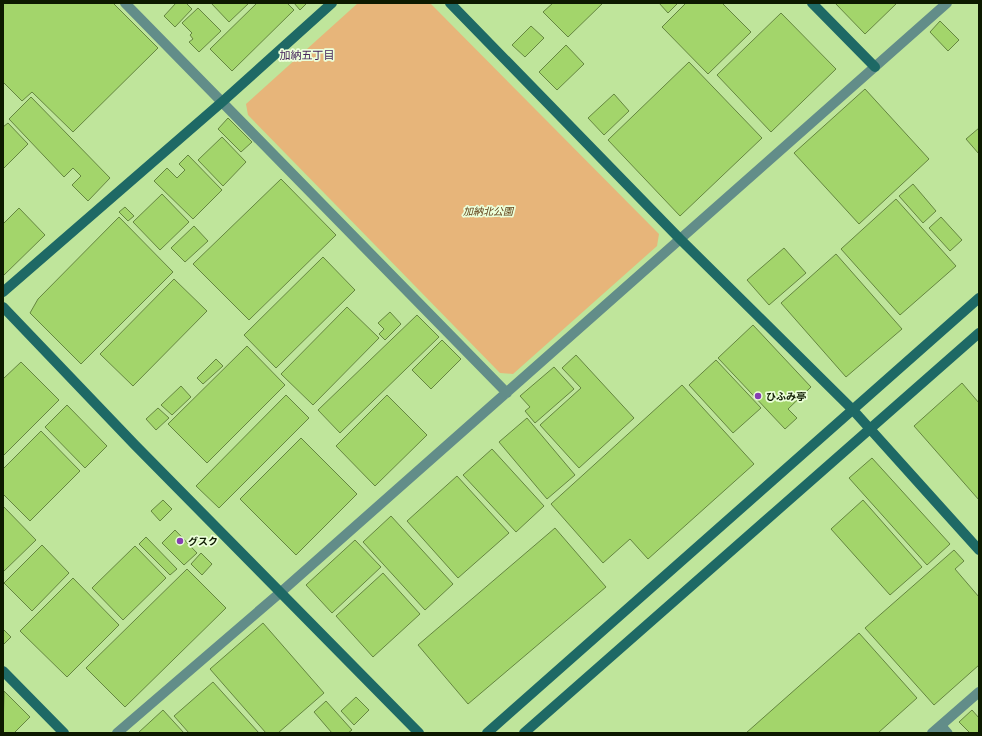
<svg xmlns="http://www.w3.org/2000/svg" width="982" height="736" font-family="'Crimson Pro','Noto Sans JP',serif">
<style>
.green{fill:#e7b57a}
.building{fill:#a3d56b;stroke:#658640}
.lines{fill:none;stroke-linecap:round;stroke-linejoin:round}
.lane{stroke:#628d89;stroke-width:9}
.street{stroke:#628d89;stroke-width:10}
.secondary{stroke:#1e6965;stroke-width:10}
.poi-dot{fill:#863fb2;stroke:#ecffda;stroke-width:1.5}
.labels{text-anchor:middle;stroke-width:3.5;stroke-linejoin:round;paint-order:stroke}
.park-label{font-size:10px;font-style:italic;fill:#604118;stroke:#ecffda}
.poi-label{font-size:10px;font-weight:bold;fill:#0d1a00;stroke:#ecffda;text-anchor:start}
.neighbourhood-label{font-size:11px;fill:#46255c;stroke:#ecffda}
</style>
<rect width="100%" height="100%" fill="#bfe59b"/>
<path class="green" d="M358,3H430L659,234L657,246L513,374L500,373L248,115L246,104Z"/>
<path class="building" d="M3,3H113L158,48L73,132L32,92L22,101L3,82Z
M176,3H186L192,9L175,27L164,16Z
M211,3H249L229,22Z
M257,3H287L294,10L232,71L210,49Z
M294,3H307L300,10Z
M553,3H603L568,37L543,12Z
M659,3H678L668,13Z
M686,3H722L751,32L708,74L662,27Z
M835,3H897L865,34Z
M198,8L221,31L199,52L189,42L193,39L190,35L192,33L182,23Z
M781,13L836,69L771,132L717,75Z
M940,21L959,40L948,51L930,32Z
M531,26L544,38L525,57L512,45Z
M566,45L584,64L557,90L539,72Z
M689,62L762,138L680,216L608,140Z
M865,89L929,159L859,224L794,153Z
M614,94L629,111L604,135L588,118Z
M31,97L110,178L88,201L72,185L81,176L73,168L64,177L9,119Z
M228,118L252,142L241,152L218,129Z
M8,123L28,144L3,169V127Z
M979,128V154L966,139Z
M222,137L246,162L223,186L198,160Z
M188,155L222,190L193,219L154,181L167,168L177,178L185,170L179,164Z
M281,179L336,235L249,320L193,264Z
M913,184L936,211L923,223L899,196Z
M162,194L189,222L160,250L133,222Z
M896,199L956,266L900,315L841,249Z
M125,207L134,216L128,221L119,212Z
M19,208L45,235L3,276V224Z
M119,217L173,272L81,364L30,313L38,299Z
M941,217L962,240L950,251L929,228Z
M194,226L208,241L185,262L171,248Z
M784,248L806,273L769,305L747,280Z
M836,254L902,329L846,377L781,303Z
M323,257L355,290L276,368L244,335Z
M174,279L207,311L133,386L100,354Z
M347,307L379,338L313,405L281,374Z
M390,312L401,324L385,340L379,334L384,329L378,323Z
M417,315L439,337L340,433L318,410Z
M753,325L811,387L788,409L797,418L785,429L718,358Z
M442,340L461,359L431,389L412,370Z
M247,346L285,385L207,463L168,424Z
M576,355L634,418L579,468L540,425L581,388L562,368Z
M216,359L223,366L203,384L197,378Z
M716,360L761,408L733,433L689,385Z
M21,362L59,400L3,456V379Z
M554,367L574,389L535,423L525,411L530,407L520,396Z
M962,383L979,403V500L914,426Z
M682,385L754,464L648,559L630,539L603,563L551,504Z
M181,386L191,397L172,415L161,405Z
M286,395L309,418L219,508L196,486Z
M387,395L427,435L375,486L336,446Z
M67,405L107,446L85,468L45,427Z
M158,408L169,418L156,430L146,419Z
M527,418L575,475L547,499L499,442Z
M41,431L80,471L30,521L3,494V469Z
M301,438L357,494L296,555L240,499Z
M492,449L544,506L516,532L463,475Z
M872,458L950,544L927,565L849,478Z
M457,476L509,533L458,578L407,521Z
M163,500L172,509L160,521L151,511Z
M863,500L922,567L890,595L831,529Z
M3,506L36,540L3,572Z
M391,516L453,584L425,610L363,542Z
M555,528L606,587L468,704L418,645Z
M175,530L197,553L184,565L162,543Z
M146,537L177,569L170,575L139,544Z
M355,540L381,567L332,613L306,585Z
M42,545L69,573L32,611L4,583Z
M135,546L166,578L123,620L92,588Z
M954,550L964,561L955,569L979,597V665L934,705L865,628Z
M201,553L212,564L202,575L191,564Z
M187,569L226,608L125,707L86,668Z
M383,573L420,614L373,657L336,616Z
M73,578L119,625L67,677L20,631Z
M263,623L324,693L278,733H266L210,669Z
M3,629L11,637L3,645Z
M859,633L917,698L878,733H746Z
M213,682L259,733H189L174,716Z
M4,691L30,717L14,733H3Z
M356,697L369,710L354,725L341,711Z
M326,701L352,730L348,733H332L314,712Z
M163,710L184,733H138Z
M972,710L979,718V733H970L959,722Z"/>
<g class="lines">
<path class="lane" d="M941,725L948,733"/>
<path class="street" d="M125,3L507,393
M117,733L281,592L947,3
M932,733L979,692"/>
<path class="secondary" d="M450,3L680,239L853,410L979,550
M812,3L875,67
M3,292L222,102L332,3
M3,307L135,445L419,733
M3,671L64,733
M487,733L979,298
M524,733L979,333"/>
</g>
<g class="poi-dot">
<circle cx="758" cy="396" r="4"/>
<circle cx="180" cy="541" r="4"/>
</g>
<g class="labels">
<g class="park-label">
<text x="488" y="215">加納北公園</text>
</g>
<g class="poi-label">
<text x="766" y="400">ひふみ亭</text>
<text x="188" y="545">グスク</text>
</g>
<g class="neighbourhood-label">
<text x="307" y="59">加納五丁目</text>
</g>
</g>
<rect width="982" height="736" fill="none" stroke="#0d1a00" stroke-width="8"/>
</svg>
